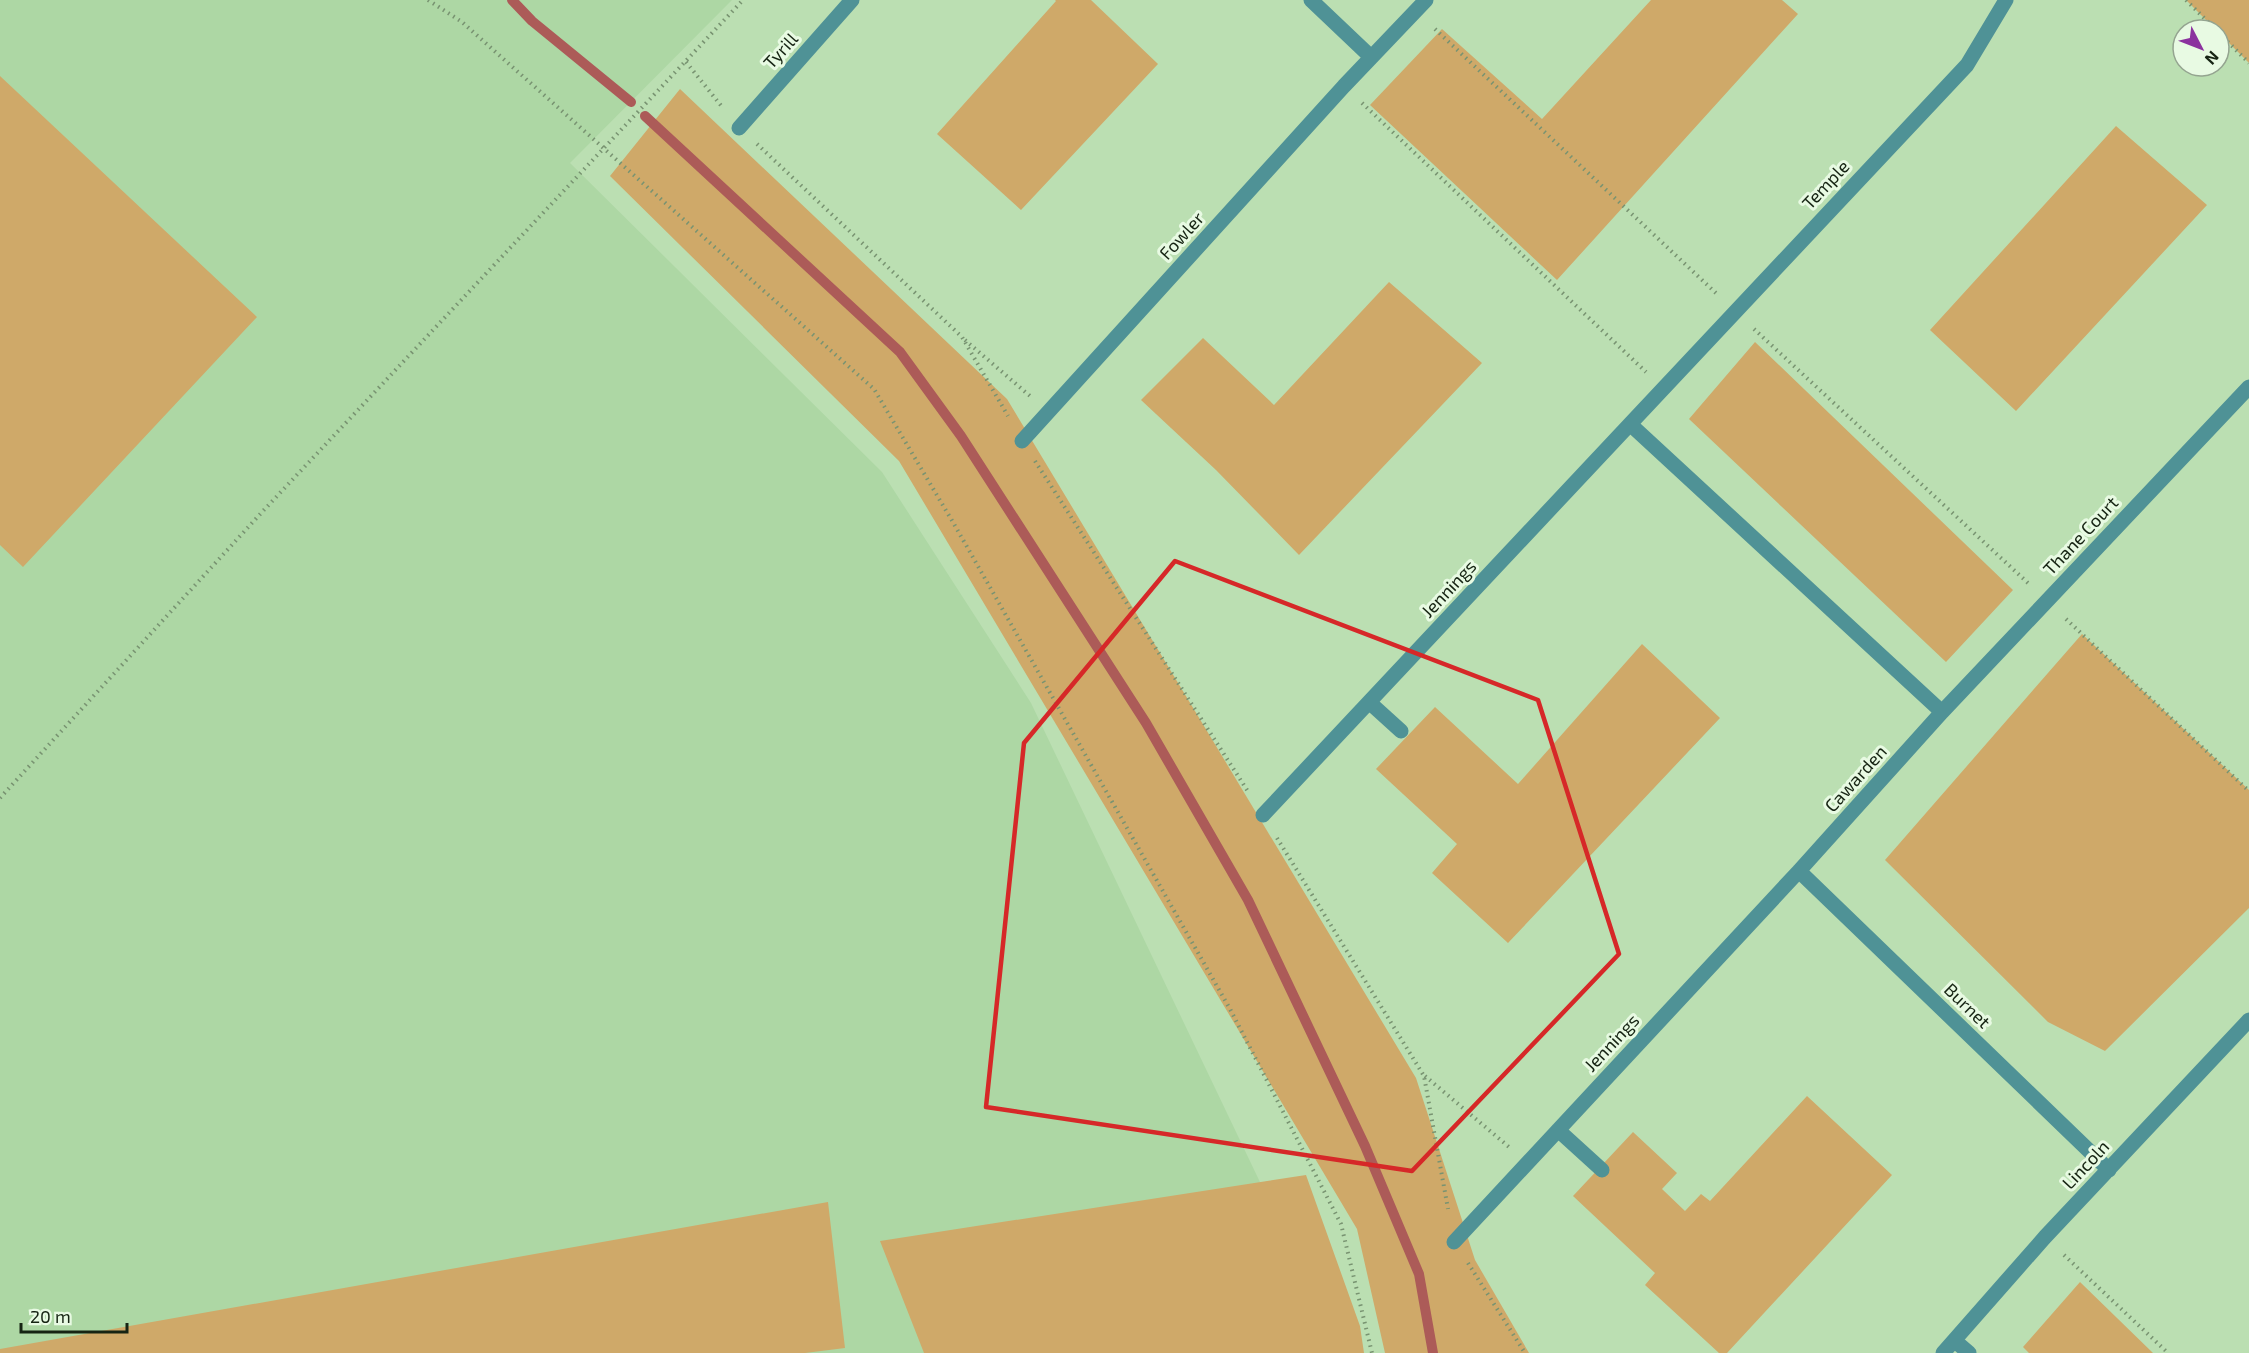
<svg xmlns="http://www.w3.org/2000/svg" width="2249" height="1353" font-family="'Exo 2',sans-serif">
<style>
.built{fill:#add7a4}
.green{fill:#cfa969}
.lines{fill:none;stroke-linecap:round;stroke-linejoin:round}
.stream{stroke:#ac5b58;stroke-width:10}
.path{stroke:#789371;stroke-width:4;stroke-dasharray:1.5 4.5;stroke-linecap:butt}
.minor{stroke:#4f9296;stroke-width:15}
.marked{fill:none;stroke:#d62828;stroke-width:4.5;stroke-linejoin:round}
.labels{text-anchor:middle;stroke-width:6;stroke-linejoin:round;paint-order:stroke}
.street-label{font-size:18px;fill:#162413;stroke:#e8fae3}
</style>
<rect width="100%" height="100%" fill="#bbdfb2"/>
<path class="built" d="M0,0H732L570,163L882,472L1031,703L1313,1293L1326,1353H0Z"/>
<path class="green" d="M1055,0H1091L1158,64L1021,210L937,134L1056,1Z
M1651,0H1782L1798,14L1557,280L1370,105L1442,29L1542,119Z
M2186,0H2249V63L2219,33V30H2216Z
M0,76L257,317L23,567L0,545Z
M680,89L1007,399L1416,1078L1475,1260L1529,1353H1385L1357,1229L899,461L610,176Z
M2116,126L2207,205L2016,411L1930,330Z
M1389,282L1482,363L1299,555L1216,470L1141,400L1203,338L1274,405Z
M1755,342L2013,590L1946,662L1689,419Z
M2082,634L2249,790V908L2105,1051L2048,1022L1885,860Z
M1642,644L1720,718L1508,943L1432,873L1457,844L1376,769L1435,707L1518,784Z
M1807,1096L1892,1175L1727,1353H1719L1645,1285L1655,1273L1573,1196L1633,1132L1677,1173L1662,1189L1685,1211L1701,1194L1710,1201Z
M1306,1175L1360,1326L1364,1353H924L880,1241Z
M828,1202L845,1348L805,1353H0V1349Z
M2080,1282L2153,1353H2029L2023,1347Z"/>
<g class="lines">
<path class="stream" d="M512,0L532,21L631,102
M645,116L900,352L961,436L1146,723L1248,900L1365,1146L1419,1274L1433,1353"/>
<path class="path" d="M428,0L462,22L874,389L954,524L1230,1009L1341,1224L1372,1353
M2186,0L2216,30
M1435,29L1718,295
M2219,33L2249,63
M686,62L723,108
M1362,103L1646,372
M757,144L962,337L1008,416
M1754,329L2028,583
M965,340L1030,396
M1035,461L1249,793
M2066,619L2249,791
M0,798L263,511L743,0
M1277,838L1424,1076L1448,1209
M1425,1076L1509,1147
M2064,1255L2168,1353
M1468,1263L1525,1353"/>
<path class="minor" d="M1311,0L1371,57
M739,128L852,0
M1631,425L1942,712
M1022,441L1344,86L1426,0
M1369,702L1401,731
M1263,815L1967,65L2006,0
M1799,871L2109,1170
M1558,1130L1602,1170
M1454,1242L1799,871L1942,712L2249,387
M1955,1341L1969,1353
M1943,1353L2045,1237L2249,1020"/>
</g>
<path class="marked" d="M1175,561L1538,700L1619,954L1412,1171L986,1107L1024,743Z"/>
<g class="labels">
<g class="street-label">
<text transform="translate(781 51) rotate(-48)" y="6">Tyrill</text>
<text transform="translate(1826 185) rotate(-47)" y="6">Temple</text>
<text transform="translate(1182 236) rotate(-48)" y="6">Fowler</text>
<text transform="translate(2081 536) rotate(-47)" y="6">Thane Court</text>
<text transform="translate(1449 589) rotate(-47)" y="6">Jennings</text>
<text transform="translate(1856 779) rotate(-48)" y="6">Cawarden</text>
<text transform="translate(1967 1006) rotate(44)" y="6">Burnet</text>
<text transform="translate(1612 1043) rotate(-47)" y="6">Jennings</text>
<text transform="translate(2086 1165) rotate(-47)" y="6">Lincoln</text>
</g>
</g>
<g transform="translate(2201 48) rotate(132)"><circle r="28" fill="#e8fae3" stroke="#94a490" stroke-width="1.5"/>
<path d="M0-4.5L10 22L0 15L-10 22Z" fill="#8b329e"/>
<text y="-9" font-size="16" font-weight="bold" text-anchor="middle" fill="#162413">N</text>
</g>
<path d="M21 1323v9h106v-9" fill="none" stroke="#162413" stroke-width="3"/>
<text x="30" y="1323" font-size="18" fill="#162413" stroke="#e8fae3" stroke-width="4.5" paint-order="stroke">20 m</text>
</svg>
